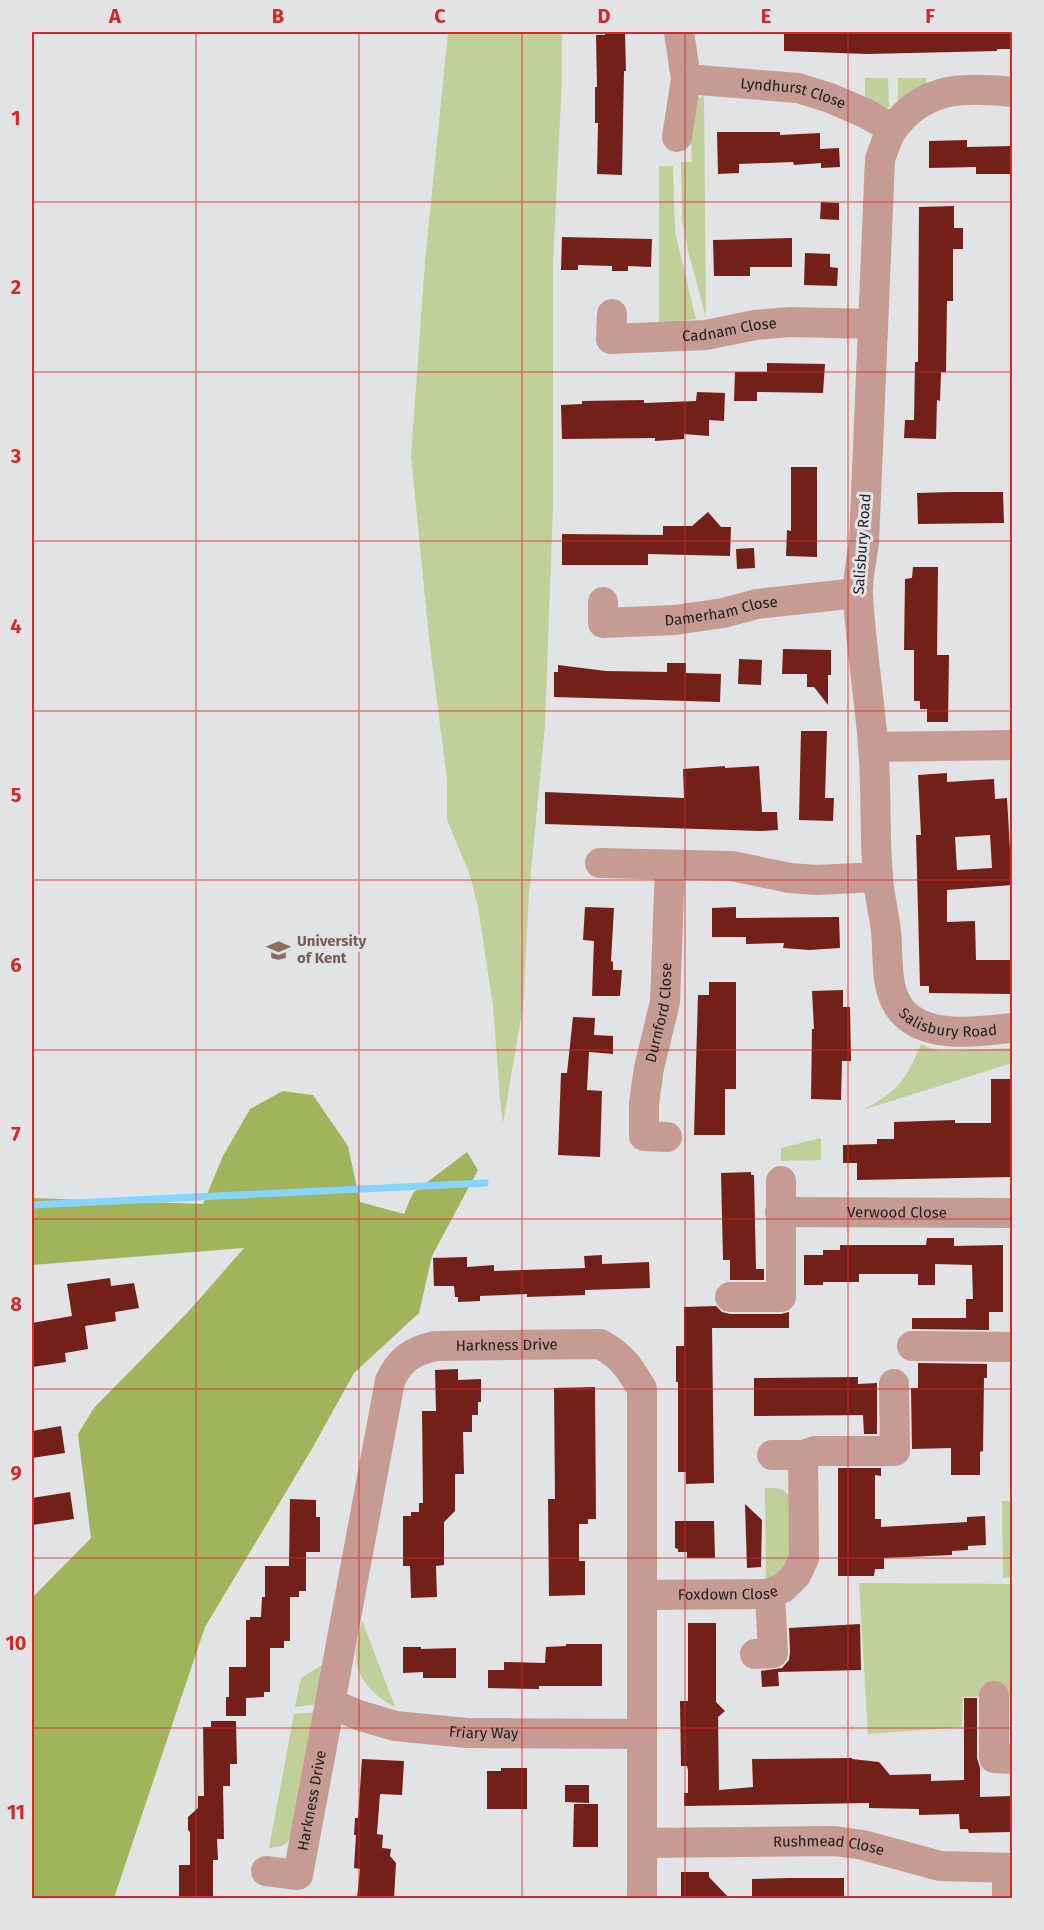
<svg xmlns="http://www.w3.org/2000/svg" width="1044" height="1930" font-family="'Fira Sans',sans-serif">
<style>
.green{fill:#c1cf9a}
.forest{fill:#a1b45c}
.lines{fill:none;stroke-linecap:round;stroke-linejoin:round}
.stream{stroke:#87d4fa;stroke-width:7}
.building{fill:#722019;fill-rule:evenodd}
.minor{stroke:#c59b93;stroke-width:30}
.grid{fill:none;stroke:#d62828;stroke-width:1.5;stroke-opacity:0.55}
.labels{text-anchor:middle;stroke-width:6;stroke-linejoin:round;paint-order:stroke}
.street-label{font-size:15px;fill:#1d1d1e;stroke:#e2e3e4}
.education-label{font-size:15px;font-weight:bold;fill:#785e54;stroke:#e2e3e4;text-anchor:start}
.neatline{fill:none;stroke:#d62828;stroke-width:2}
.grid-label{font-size:20px;text-anchor:middle;font-weight:bold;fill:#d62828}
</style>
<rect width="100%" height="100%" fill="#e2e3e4"/>
<path class="green" d="M448,32H562V78L553,264V506L545,725L529,893L523,1006L503,1123L500,1098L493,1006L478,907L470,875L447,820V780L429,638L411,456L425,262Z
M865,78H888L889,107L882,109L865,104Z
M898,78H926V85L898,102Z
M704,95L706,317L688,251L682,220L681,162H692L689,103Z
M659,166H673L675,232L696,319L659,325Z
M921,1044L932,1049L942,1051L1012,1048V1063L863,1110C898,1091 906,1080 921,1044Z
M821,1138V1160L781,1161V1148Z
M765,1488C777,1488 783,1487 790,1497L793,1559L766,1584Z
M1002,1501H1012V1577L1003,1578Z
M859,1583L1012,1584V1696L963,1697L962,1727L868,1734Z
M362,1620L395,1707C375,1697 354,1677 356,1652C357,1642 360,1630 362,1620Z
M327,1662L319,1704L295,1707L301,1678Z
M318,1712L294,1837L282,1846L269,1848L294,1714Z"/>
<path class="forest" d="M283,1091L313,1095L348,1146L360,1202L404,1214L413,1193L467,1152L478,1170L432,1256L419,1313L354,1373L313,1447L205,1627L114,1898H32V1598L91,1538L78,1434L94,1408L188,1312L244,1248L32,1265V1198L203,1204L223,1156L250,1109Z"/>
<g class="lines">
<path class="stream" d="M32,1205L485,1183"/>
</g>
<path class="building" d="M605,32H625L626,71H624L622,175L597,174L598,123H595V87H597L596,35H605Z
M803,32H1012V49H997V51L867,54L784,51V33H803Z
M717,132H780V135L820,133V149L839,148L840,167L821,168V163L794,165L793,162L739,164V173L718,174Z
M967,140V147L1012,146V174H976V167L929,168V141Z
M821,202L839,203V220L820,219Z
M954,206V228H963V249H953V301H947L946,372H941L940,401L937,400L936,439L904,438L905,420H914L915,362H918L919,207Z
M562,237L652,239L651,267L628,266V271H612V266L578,265V270H561Z
M792,238V267H750V276H714L713,240Z
M805,253L830,254V267L838,268L837,286L804,285Z
M767,363L825,364L823,393L757,392V401H734L735,372H767Z
M697,392L725,393L724,421L709,420V436L684,434V439L655,441V438L562,439L561,405L582,404V401L644,400V403L696,401Z
M791,467H817V557L786,556L787,530L791,531Z
M951,492H1003L1004,523L918,524L917,493Z
M708,512L721,527H731L730,556L648,554V565H562V534L663,535V526H692Z
M754,548L755,568L737,569L736,549Z
M913,567H938L937,655H949L948,722H927V709H920V701H914V650H904L905,579L912,578Z
M783,649L831,650V675H828V705L814,687H807V674H782Z
M739,659L762,660L761,685L738,684Z
M667,663H686V673L721,674L720,702L554,697V672H558V665L606,671L667,672Z
M801,731H827L825,798H834L833,821L799,820Z
M725,766V768L759,766L762,812H777L778,830L760,831L545,824V792L684,798L683,769Z
M947,773V782L994,779L995,799L1007,798L1012,885L947,890V922L975,921L976,960H1012V992H1010V994L929,993V986H920L916,835H921L918,775ZM990,835L992,868L957,870L955,837Z
M585,907L614,908L611,961L613,962V970H622L620,996H592L594,941L583,940Z
M736,907V918L839,917L840,948L809,950L783,948L784,943L746,944V937H712V908Z
M709,982H736V1089H725V1135H694L698,995H709Z
M843,990V1007H850L851,1061H842L841,1100L811,1099L812,1029H814L812,991Z
M573,1017L595,1018L594,1035L613,1036V1054L589,1052L587,1090L602,1091L600,1157L558,1155L561,1073H567Z
M991,1079H1012V1177L857,1180V1163H843V1145L877,1144V1139H894V1122L955,1120V1123H991Z
M751,1172V1175H754L756,1269H764V1280H730V1260H723L721,1173Z
M927,1238H954V1246L1003,1245V1312H989V1330L912,1329V1318H966V1299H973L972,1265L935,1264V1285H918V1274H859V1282H823V1285H804V1255H823V1250H840V1245H926Z
M602,1255V1264L649,1262L650,1288L585,1290V1295L527,1297V1294L480,1296V1301L458,1302V1297H455L454,1286H434L433,1258L467,1257V1267L494,1265V1271L585,1268L584,1256Z
M110,1278L111,1286L134,1283L139,1308L115,1312L116,1321L85,1326L88,1349L65,1353L66,1362L32,1367V1323L72,1316L67,1284Z
M716,1306L722,1312L730,1314H781L789,1312V1328H712L714,1483L686,1484V1472H678V1382H676V1346H684V1307Z
M918,1363L987,1364V1378H984L983,1451L980,1452V1475H951V1448L912,1449L911,1388H918Z
M458,1369V1380L481,1379V1402H478V1415H472V1432H463L464,1474H455V1511L444,1522V1565L436,1566L437,1597L411,1598L410,1566H403V1516H411V1512H419V1503H423L422,1411H436L435,1370Z
M858,1377V1384L877,1383V1434H864L863,1415L754,1416V1378Z
M595,1387L596,1519H588V1524H579V1561H585V1595L549,1596L548,1499H555L554,1388Z
M61,1426L65,1453L32,1458V1431Z
M838,1468H881V1476L875,1475V1519H881V1527L967,1522V1517L985,1516L986,1545L968,1546V1550L952,1551V1555L884,1558V1569H875L874,1576H838Z
M70,1492L74,1519L32,1525V1498Z
M290,1499L316,1500V1517H320V1552H306V1591H299V1597H290V1641H284V1648H270V1692H264V1697L246,1698V1716H226V1697H229V1667H246V1620H250V1617H261L262,1597H265V1566H289Z
M745,1504L762,1520L761,1567L747,1568Z
M675,1521H714L715,1558H687V1552H678V1549L675,1548Z
M688,1623H716V1702L725,1711L718,1717L719,1790L753,1787L752,1759L852,1758V1759L879,1762L890,1775L931,1774V1781L964,1780V1698H977V1758L980,1768V1797L1012,1796V1828H1010V1832L969,1833L968,1829H960L959,1814L919,1815V1809L869,1808V1803L684,1806V1793H688V1770L687,1766H681L680,1701H688Z
M860,1624L861,1670L778,1672L779,1686L762,1687L761,1671L782,1668L789,1660L790,1652L789,1628Z
M566,1644H602V1686H539V1689L488,1688V1670H504V1662L545,1663L546,1647L566,1646Z
M403,1647H421V1649L456,1648V1678H423V1672L403,1673Z
M211,1721H236L237,1764H230V1786H223L224,1839H217L218,1860H213V1899H179V1865H190V1832L188,1830V1817L198,1808V1796H204L203,1727H211Z
M362,1759L404,1761L402,1795L380,1794L377,1834L383,1835L382,1848L391,1849L390,1856L396,1863L394,1899H357L360,1869L354,1868L356,1835H354L355,1818H358Z
M501,1768H527V1809H487V1771H501Z
M565,1785H589V1803L565,1802Z
M574,1804H598V1847H573Z
M681,1872H709V1877L729,1898H681Z
M790,1878H844V1899H752V1879Z"/>
<g class="lines">
<g class="minor">
<path id="s1" d="M679,32L686,79L798,88L830,98L865,113L893,129"/>
<path id="s2" d="M1012,92C966,87 923,86 893,129C887,137 884,149 880,159L864,542C862,559 857,579 858,596C861,646 869,695 873,745C877,789 874,833 878,877C879,895 884,913 886,931C889,958 883,996 907,1016C933,1039 982,1031 1012,1028"/>
<path d="M677,137L686,79"/>
<path id="s3" d="M612,314L611,339L706,335L755,325L790,322L873,324"/>
<path id="s4" d="M603,602V623L675,620L723,613L757,604L857,593"/>
<path d="M873,747L1012,745"/>
<path d="M600,863L732,866L790,878L816,880L878,877"/>
<path id="s5" d="M667,1137L644,1136V1103L649,1068L665,1002L670,865"/>
<path id="s6" d="M780,1212L1012,1213"/>
<path d="M730,1297H781V1181"/>
<path d="M912,1346L1012,1347"/>
<path d="M803,1455L815,1451H895L894,1384"/>
<path id="s7" d="M642,1595L767,1594L783,1588L796,1575L804,1558L803,1455H772"/>
<path d="M755,1654L773,1653L770,1594"/>
<path d="M994,1696V1758L1012,1759"/>
<path id="s8" d="M330,1703L358,1715L395,1726L467,1733L642,1734"/>
<path id="s9" d="M643,1843L835,1841L863,1845L940,1866L1012,1868"/>
<path id="s10" d="M266,1871L298,1875L390,1381C400,1359 413,1351 435,1346L600,1344C622,1356 629,1367 642,1389V1898"/>
<path d="M1007,1898V1868"/>
</g>
</g>
<path class="grid" d="M196,32V1898M359,32V1898M522,32V1898M685,32V1898M848,32V1898M32,202H1012M32,372H1012M32,541H1012M32,711H1012M32,880H1012M32,1050H1012M32,1219H1012M32,1389H1012M32,1558H1012M32,1728H1012"/>
<defs>
<symbol id="university-bare" viewBox="-9 -9 18 18"><path d="M0-5L7-2L0 1L-7-2ZM-4 1L0 2.5L4 1V4Q0 6-4 4Z" fill="#8d6e63" stroke="#e2e3e4" stroke-width="2.5" paint-order="stroke"/></symbol>
</defs>
<g fill-rule="evenodd">
<use href="#university-bare" x="262" y="934" width="33" height="33"/>
</g>
<g class="labels">
<g class="street-label">
<text dy="5" stroke="none"><textPath href="#s1" startOffset="156">Lyndhurst Close</textPath></text>
<text dy="5" stroke="none"><textPath href="#s3" startOffset="144">Cadnam Close</textPath></text>
<text transform="translate(862 544) rotate(-86)" y="5">Salisbury Road</text>
<text dy="5" stroke="none"><textPath href="#s4" startOffset="140">Damerham Close</textPath></text>
<text dy="5" stroke="none"><textPath href="#s5" startOffset="148">Durnford Close</textPath></text>
<text dy="5" stroke="none"><textPath href="#s2" startOffset="1072">Salisbury Road</textPath></text>
<text dy="5" stroke="none"><textPath href="#s6" startOffset="117">Verwood Close</textPath></text>
<text dy="5" stroke="none"><textPath href="#s10" startOffset="666">Harkness Drive</textPath></text>
<text dy="5" stroke="none"><textPath href="#s7" startOffset="86">Foxdown Close</textPath></text>
<text dy="5" stroke="none"><textPath href="#s8" startOffset="158">Friary Way</textPath></text>
<text dy="5" stroke="none"><textPath href="#s10" startOffset="108">Harkness Drive</textPath></text>
<text dy="5" stroke="none"><textPath href="#s9" startOffset="186">Rushmead Close</textPath></text>
</g>
<g class="education-label">
<text x="297" y="946">University<tspan x="297" dy="17">of Kent</tspan></text>
</g>
</g>
<rect width="1044" height="1930" fill="none" stroke="#e2e3e4" stroke-width="66"/>
<rect x="33" y="33" width="978" height="1864" class="neatline"/>
<g class="grid-label">
<text x="115" y="23">A</text>
<text x="278" y="23">B</text>
<text x="440" y="23">C</text>
<text x="604" y="23">D</text>
<text x="766" y="23">E</text>
<text x="930" y="23">F</text>
<text x="16" y="125">1</text>
<text x="16" y="294">2</text>
<text x="16" y="463">3</text>
<text x="16" y="633">4</text>
<text x="16" y="802">5</text>
<text x="16" y="972">6</text>
<text x="16" y="1141">7</text>
<text x="16" y="1311">8</text>
<text x="16" y="1480">9</text>
<text x="16" y="1650">10</text>
<text x="16" y="1819">11</text>
</g>
</svg>
